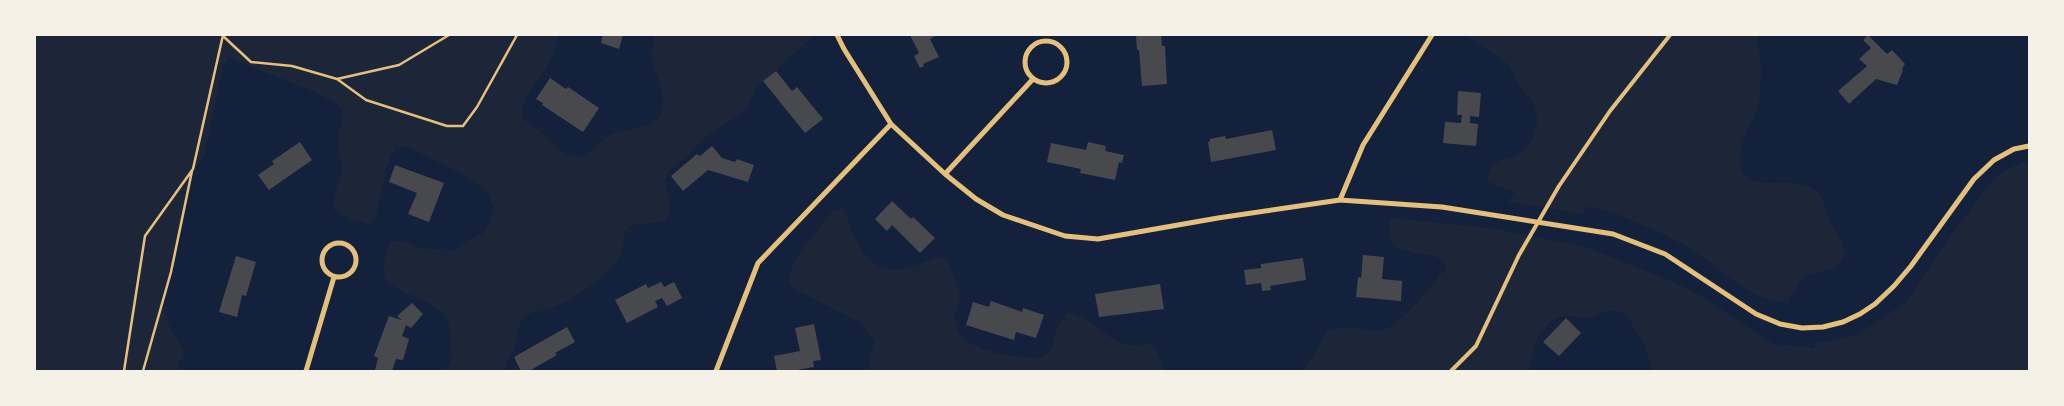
<svg xmlns="http://www.w3.org/2000/svg" width="2064" height="406" font-family="'Sofia Sans Condensed',sans-serif">
<style>
.green{fill:#1d2539}
.building{fill:#48494c}
.lines{fill:none;stroke-linecap:round;stroke-linejoin:round}
.path{stroke:#e5c07b;stroke-width:2.5}
.service{stroke:#e5c07b;stroke-width:4}
.minor{stroke:#e5c07b;stroke-width:5}
</style>
<rect width="100%" height="100%" fill="#14213d"/>
<path class="green" d="M35,35H559C557,46 551,62 545,71C533,87 520,98 523,119C530,124 538,129 544,135C552,142 560,153 571,156C591,162 598,138 613,134C629,128 661,129 663,106C665,87 651,70 652,54C652,48 654,41 655,35H812L811,38L757,87L747,107L740,114L709,134L686,157L669,171L665,181L671,212L664,221L633,225L625,231C624,238 624,247 621,254C615,268 578,297 563,303C552,308 537,309 527,315C518,322 518,334 516,343C514,353 506,360 504,371H445L452,356L449,323L445,315L429,303L401,291L386,280C383,266 383,253 391,241H402L422,248L455,251L472,238L482,234L488,226L494,207L485,189L460,173L406,146L396,147L387,165L376,217L369,225L359,221L350,220L333,209C333,197 338,190 340,179C343,166 338,153 338,140C339,129 343,120 343,109L335,103L313,91L229,58L223,67L205,153L200,163L192,173L163,301C164,321 174,335 184,351L177,371H35Z
M1467,35H1759C1755,46 1760,54 1761,65C1761,78 1761,97 1757,110C1751,128 1733,151 1742,171C1755,196 1802,169 1821,197C1825,203 1825,212 1828,218C1834,231 1844,237 1844,252C1843,272 1821,270 1806,275L1788,301C1752,303 1726,273 1699,254C1679,240 1610,207 1587,207L1582,214L1508,202L1515,191L1496,186L1487,181C1489,159 1499,162 1515,155C1533,148 1543,120 1533,103C1529,96 1523,91 1518,85C1514,78 1513,70 1507,64C1496,52 1479,47 1467,35Z
M2029,160V371H1652L1645,347L1629,319L1621,312L1609,311L1589,318L1569,316L1558,317L1549,323L1537,338L1528,371H1304L1327,331C1337,328 1347,327 1357,328C1365,328 1373,333 1380,331C1401,327 1432,284 1446,268C1442,254 1432,256 1421,254C1411,253 1403,248 1394,247C1388,240 1391,231 1389,222L1393,218L1498,229L1586,247L1678,284L1701,296L1773,344L1815,348L1814,344L1857,335L1905,303L1939,252L1993,179L2012,167Z
M842,209C850,218 850,228 855,238C860,247 870,263 880,267C890,271 910,269 919,265C931,260 935,254 948,260C951,272 958,284 959,296C959,304 955,312 955,319C957,354 1017,357 1042,358C1057,345 1051,346 1056,331C1058,325 1064,319 1067,313C1091,315 1107,343 1130,345C1136,346 1143,344 1150,343L1157,350L1164,371H870L869,363L874,343L863,324L797,290L789,283L790,272L800,252L832,212Z"/>
<path class="building" d="M603,35H623L619,49L601,43Z
M910,35H937L930,39L939,57L923,64L924,66L920,68L914,56L919,53Z
M1136,35H1161L1162,46H1165L1167,84L1142,86L1139,50H1137Z
M1868,35L1887,54L1892,50L1905,64L1902,69L1903,70L1897,85L1876,79L1849,104L1838,91L1867,66L1859,59L1871,48L1863,40Z
M776,71L792,91L797,87L823,119L805,133L763,81Z
M550,78L566,89L568,87L599,108L583,132L542,105L543,103L536,99Z
M1458,91L1481,93L1479,117L1470,116V123L1478,124L1476,146L1443,143L1445,122L1461,123L1462,115H1457Z
M1272,130L1276,150L1211,162L1208,142L1210,141V139L1225,136L1226,139Z
M300,142L312,160L269,190L258,175L274,164L272,161Z
M1088,142L1106,146L1105,151L1124,155L1122,163L1119,162L1115,180L1080,173L1081,169L1047,162L1051,143L1086,150Z
M712,146L722,158L735,162L737,159L754,165L748,182L708,170L683,191L671,176L697,154L700,156Z
M395,165L444,183L429,222L408,214L417,193L389,182Z
M892,201L911,219L913,217L935,238L920,253L892,225L887,231L875,219Z
M1363,255L1384,257L1382,279L1402,281L1401,301L1356,297L1358,277L1361,278Z
M236,256L256,262L246,296L242,295L237,317L219,312Z
M1303,258L1306,280L1270,286L1271,290L1262,291L1261,283L1246,285L1244,270L1261,268V264Z
M661,282L664,287L674,282L682,298L667,306L662,298L655,301L658,307L627,323L615,300L646,284L648,288Z
M1160,284L1164,309L1099,317L1095,294Z
M991,301L1022,312L1023,308L1044,315L1036,338L1016,332L1014,340L966,325L973,302L989,307Z
M412,303L423,314L411,328L406,325L402,336L409,339L403,360L396,359L392,371L375,370L378,358L374,356L389,316L402,320L397,316Z
M1566,318L1581,333L1559,356L1543,342Z
M814,324L821,360L813,361L814,367L791,371H777L774,356L800,351L795,328Z
M567,327L575,342L555,353L557,355L529,371H521L514,357Z"/>
<g class="lines">
<path class="path" d="M223,36L251,62L292,66L337,79L399,65L449,35
M337,79L366,100L447,126H463L477,107L517,35
M124,371L145,236L193,169L223,35
M143,371L171,272L192,171"/>
<path class="service" d="M1451,371L1476,346L1519,255L1559,186L1610,111L1670,35"/>
<path class="minor" d="M837,35L844,49L891,124L945,174L976,199L1003,215L1065,236L1098,239L1218,218L1340,200L1442,207L1613,234L1665,254L1756,314L1780,324L1802,328L1823,327L1843,322L1860,314L1875,304L1894,286L1911,266L1974,179L1994,160L2014,149L2029,146
M1025 62a21 21 0 1 1 42 0a21 21 0 1 1-42 0Z
M945,174L1033,79
M1340,200L1363,145L1432,35
M322 260a17 17 0 1 1 34 0a17 17 0 1 1-34 0Z
M306,371L334,277
M716,371L758,263L891,124"/>
</g>
<rect width="2064" height="406" fill="none" stroke="#f6f1e7" stroke-width="72"/>
</svg>
